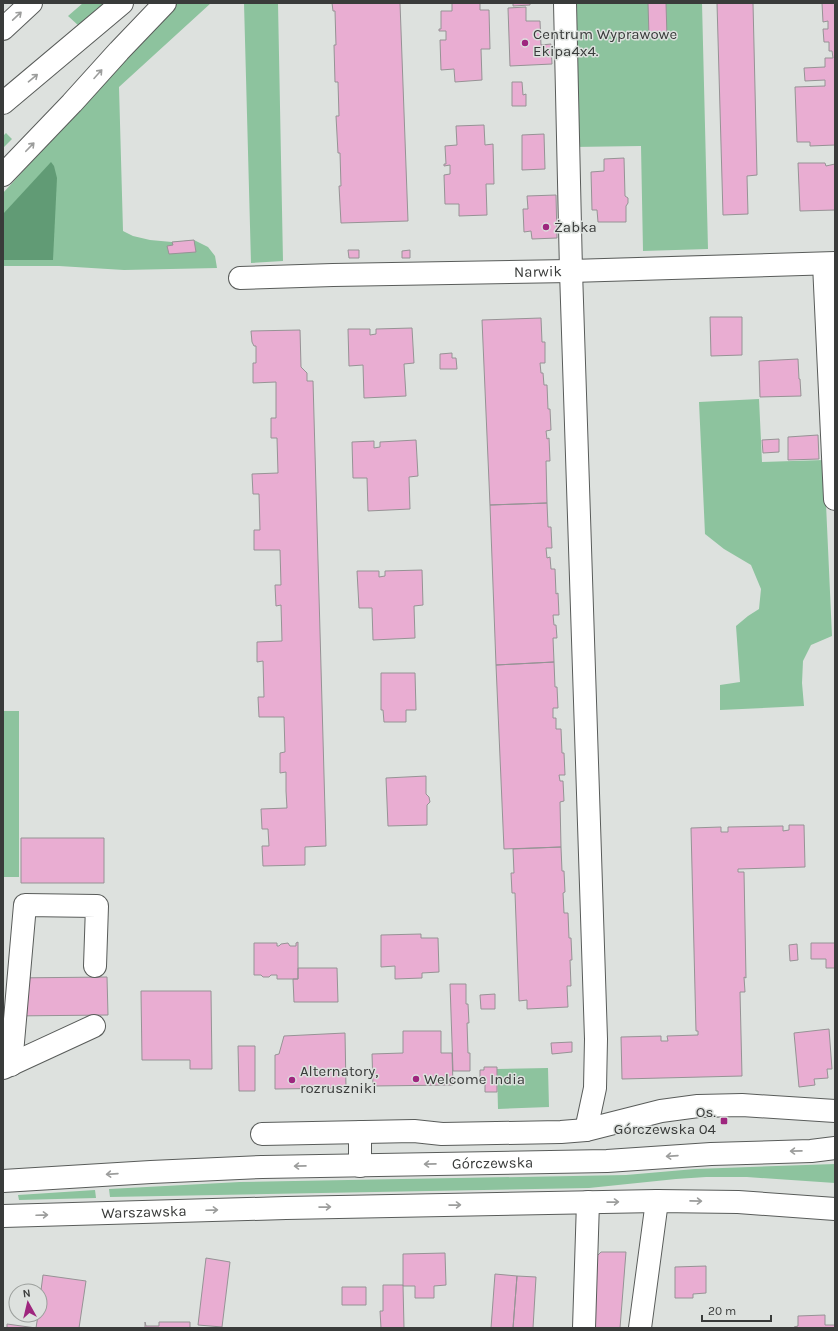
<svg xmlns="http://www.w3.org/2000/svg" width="838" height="1331" font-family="Karla,sans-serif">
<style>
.green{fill:#8dc39e}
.water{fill:#619b75}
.building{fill:#e9add2;stroke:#969395}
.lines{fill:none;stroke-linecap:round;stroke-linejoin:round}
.minor-casing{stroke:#595c5a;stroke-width:24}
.major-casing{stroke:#595c5a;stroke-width:24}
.highway-casing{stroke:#595c5a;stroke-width:24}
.minor{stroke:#fff;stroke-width:22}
.major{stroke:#fff;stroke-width:22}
.highway{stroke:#fff;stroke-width:22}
.oneway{stroke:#9c9d9c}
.poi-dot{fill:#9e267e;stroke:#dde1de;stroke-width:1.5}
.labels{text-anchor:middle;stroke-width:3;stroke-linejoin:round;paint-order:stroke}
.poi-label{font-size:15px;fill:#393b3a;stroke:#dde1de;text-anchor:start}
.street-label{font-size:15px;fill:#393b3a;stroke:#dde1de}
</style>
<rect width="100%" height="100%" fill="#dde1de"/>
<path class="green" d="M83,3H108L79,26L68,16Z
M177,3H211L119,87L123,231L133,236L150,240L172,242L194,240L208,247L215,256L217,268L124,270L59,266H3V193Z
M244,3H278L283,261L251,263Z
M569,3H702L708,249L643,251L641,146L573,147Z
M6,133L12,139L3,148V136Z
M759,399L762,462L824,460L832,636L811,645L803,661L802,683L804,706L720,710V685L740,682L736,626L748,616L759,609L761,589L751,565L724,549L705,534L699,402Z
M3,711H19V877H3Z
M548,1068L549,1107L498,1109L497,1069Z
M835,1164V1183L747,1177H706L676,1179L589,1188L110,1197L109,1189L240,1182L626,1175L695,1169Z
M95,1190L96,1198L19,1200L18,1195Z"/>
<path class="water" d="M51,162L54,166L57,178L53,260H3V214Z"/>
<path class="building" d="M332,3H400L408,221L341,223L339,186H341L340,153H338L336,116H339L338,82H335L334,45H336L335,11H333Z
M452,3H480V10H489L490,49H481L482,80L455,82L454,69L441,70L440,40H446V31H439V29H441V11H452Z
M513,3H530V5L513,6Z
M648,3H666L667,37H649Z
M717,3H753L757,175L747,176L748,214L723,215Z
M822,3H835V145L810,146V142H797L795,87L825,86V80L805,81L804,68L825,67V58H833L832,51H829V42H824L823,29H828V21L823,22Z
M526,7V21H540L541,45L551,44L552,64L510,66L508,8Z
M512,82H522L523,95L526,94V106H512Z
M484,125L485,145L493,144L494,184H486L487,215L459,216V204H445L444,175L450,174V165L444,166V164H446L445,146L457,145L456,126Z
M544,134L545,169L522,170V135Z
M624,158L625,196L628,198V203L626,206V222H598L597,210H592L591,172L604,171V159Z
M798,163H825L826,166L835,164V210L800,211Z
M556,195L557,238L532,239L531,231L524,232L523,209H528L527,196Z
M194,240L196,252L169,254L167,246L173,245L172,242Z
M348,250H359V258H349Z
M410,250V258H402V251Z
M710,317H742V355L711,356Z
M541,318L542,342H545V363H540L541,373H543L544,385H547L548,409H550L551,430L546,431L547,439L549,438L550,461H546L547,503L490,505L482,320Z
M412,328L414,363L404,364L406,396L364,398L363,365L349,366L348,329H370V335L376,334V329Z
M300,330L301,367L307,373V381H313L326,846L305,847V865L263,866L262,846H269L268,829H262L261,809L287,808L286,791V772L280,773V753L285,752L284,717H259L258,697H264L263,661L257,662V642L282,641L281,605L276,606L275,585H281L280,550H254V530H260L259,494H253L252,474L278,473L277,438H271V418H276V382L253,383V363H256V346H254L252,342L251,331Z
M452,353V358H456L457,369H440V354Z
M798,359L799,379H800L801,396L760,397L759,361Z
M818,435L819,459L788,460V437Z
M779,439V452L763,453L762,440Z
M416,440L418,476L409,477L410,509L368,511L367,478H353L352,442L374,441V448L380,447V442Z
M547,503L548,527H551L552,548H546L547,558L550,557L551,569H555L556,594L558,593L559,615H553L554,625H556L557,638H553L554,662L496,665L490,505Z
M422,570L423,605L414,606L415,638L373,640L372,608H359L357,571H379V577L385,576V571Z
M554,662L555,687H557L558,708H553V718H556V729H561L562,753H564L565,775H559L560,781H563L564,801L560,802L561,847L504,849L496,665Z
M381,673H415L416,710H406V722H384L383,710H381Z
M426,776V794L429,797L430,802L427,805V825L388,826L386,778Z
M789,825H804L805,867L738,869V872H744L746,978L744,977L745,992H740L742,1076L622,1079L621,1037L661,1036V1041H668L667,1036L698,1035V1031H696L691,828L721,827V832H728V827L783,826V831L789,830Z
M21,838H104V883H21Z
M561,847L562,871H564L565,892L563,893L564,913H568L569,938H571L572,960H570L571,986H567L568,1007L527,1009V1000L519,1001L515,893H512L511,873H514L513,849Z
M421,934V938H438L439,972L422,973V978L395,979V966L381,967V935Z
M298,942V979H277V975H271L269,977H263L261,975H254V943H277V946H279L281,944L288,943L290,946H296V943Z
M811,943H835V968H826V959H811Z
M797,944L798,960L790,961L789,945Z
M298,968H337L338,1002H294L293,979H298Z
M107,977L108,1015L11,1016L10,978Z
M450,984H466V1004H468L469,1023H467L468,1053H470V1071H453Z
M141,991H211L212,1069H190V1060H142Z
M495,994V1009H481L480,995Z
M829,1029L832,1069H827L828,1078L814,1079L815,1085L799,1087L794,1033Z
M403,1031H441V1053H452L453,1085L373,1086L372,1054L403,1053Z
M345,1033L346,1088L275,1089V1055L279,1054L284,1036Z
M572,1042V1052L552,1054L551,1043Z
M238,1046H255V1091H239Z
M484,1067H497V1092H485V1079L480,1080V1070H484Z
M601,1252H626L620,1328H590L595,1258Z
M445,1253L446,1285L434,1286V1298H415V1286H403V1254Z
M206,1258L230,1262L222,1327L198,1325Z
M706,1266V1293L693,1294V1298H675V1267Z
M495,1274L517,1276L513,1328H491Z
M43,1275L86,1281L79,1328H36L38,1315H40V1298Z
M517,1276L536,1277L533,1328H513Z
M383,1285H403L404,1328H381L380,1311H383Z
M342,1287H366V1305H342Z
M825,1315V1325H835V1328H795L794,1327L798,1326V1316Z
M145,1322L146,1326H159V1322H190V1328H145Z
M7,1324L36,1328H7Z"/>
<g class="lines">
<defs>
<g id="minor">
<path d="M565,3L571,271L596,1039L595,1088L586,1130"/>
<path d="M824,264L835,499"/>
<path id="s1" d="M240,278L333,275L571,271L835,263"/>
<path d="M11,1065L25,905L97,906L95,966"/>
<path d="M3,1068L94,1026"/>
<path d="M262,1134L414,1131L442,1134L561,1132L586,1130L661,1111L698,1106L742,1105L835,1111"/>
<path d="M360,1166V1141L361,1132"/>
<path d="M584,1328L588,1202"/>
<path d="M640,1328L657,1201"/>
</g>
<g id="major">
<path d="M3,175L72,103L119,51L165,3"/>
<path id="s2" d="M3,1181L151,1172L262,1167L607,1161L711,1154L811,1151L835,1148"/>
<path id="s3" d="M3,1216L286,1208L657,1201L738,1202L835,1209"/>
</g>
<path id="highway" d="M3,29L31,3
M3,103L122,3"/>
</defs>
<use href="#minor" class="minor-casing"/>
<use href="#major" class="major-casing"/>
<use href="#highway" class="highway-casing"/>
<use href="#minor" class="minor"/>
<use href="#major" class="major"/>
<use href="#highway" class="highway"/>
</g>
<defs><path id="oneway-shaft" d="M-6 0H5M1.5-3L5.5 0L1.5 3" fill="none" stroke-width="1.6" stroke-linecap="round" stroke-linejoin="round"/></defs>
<g class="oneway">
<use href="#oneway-shaft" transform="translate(17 16) rotate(-43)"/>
<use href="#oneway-shaft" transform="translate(98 74) rotate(-48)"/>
<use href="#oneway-shaft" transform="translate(33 78) rotate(-40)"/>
<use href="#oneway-shaft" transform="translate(30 147) rotate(-46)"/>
<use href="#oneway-shaft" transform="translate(796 1151) rotate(179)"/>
<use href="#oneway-shaft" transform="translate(672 1156) rotate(176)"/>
<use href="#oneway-shaft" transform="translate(430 1164) rotate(179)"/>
<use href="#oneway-shaft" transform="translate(300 1166) rotate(179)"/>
<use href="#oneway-shaft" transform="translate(112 1174) rotate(176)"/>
<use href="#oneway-shaft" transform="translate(696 1201) rotate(1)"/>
<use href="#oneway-shaft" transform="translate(613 1202) rotate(-1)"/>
<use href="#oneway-shaft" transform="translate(455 1205) rotate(-1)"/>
<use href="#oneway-shaft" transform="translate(325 1207) rotate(-1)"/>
<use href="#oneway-shaft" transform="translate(212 1210) rotate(-2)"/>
<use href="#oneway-shaft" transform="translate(42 1215) rotate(-2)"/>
</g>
<g class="poi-dot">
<circle cx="525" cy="43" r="4"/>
<circle cx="546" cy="227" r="4"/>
<circle cx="416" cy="1079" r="4"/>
<circle cx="292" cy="1080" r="4"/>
<rect x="720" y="1117" width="8" height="8" rx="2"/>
</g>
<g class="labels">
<g class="poi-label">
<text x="533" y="39">Centrum Wyprawowe<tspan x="533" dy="17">Ekipa4x4.</tspan></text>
<text x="554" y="232">Żabka</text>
<text x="300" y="1076">Alternatory,<tspan x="300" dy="17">rozruszniki</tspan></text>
<text x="424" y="1084">Welcome India</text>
<text x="716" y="1117" text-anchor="end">Os.<tspan x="716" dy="17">Górczewska 04</tspan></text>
</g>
<g class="street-label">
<text dy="5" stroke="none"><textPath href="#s1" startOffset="298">Narwik</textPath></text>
<text dy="5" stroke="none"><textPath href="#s2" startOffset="490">Górczewska</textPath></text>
<text dy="5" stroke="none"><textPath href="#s3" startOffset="141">Warszawska</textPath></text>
</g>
</g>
<rect width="838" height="1331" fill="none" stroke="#393b3a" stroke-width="8"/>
<g transform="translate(28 1303) rotate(352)"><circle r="19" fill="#dde1de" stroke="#9b9f9c"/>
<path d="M0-3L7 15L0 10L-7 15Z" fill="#9e267e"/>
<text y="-6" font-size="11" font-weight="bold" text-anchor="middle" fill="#393b3a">N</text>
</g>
<path d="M702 1315v6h69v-6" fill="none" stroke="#393b3a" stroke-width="2"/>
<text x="708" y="1315" font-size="12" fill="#393b3a" stroke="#dde1de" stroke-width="3" paint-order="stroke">20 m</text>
</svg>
